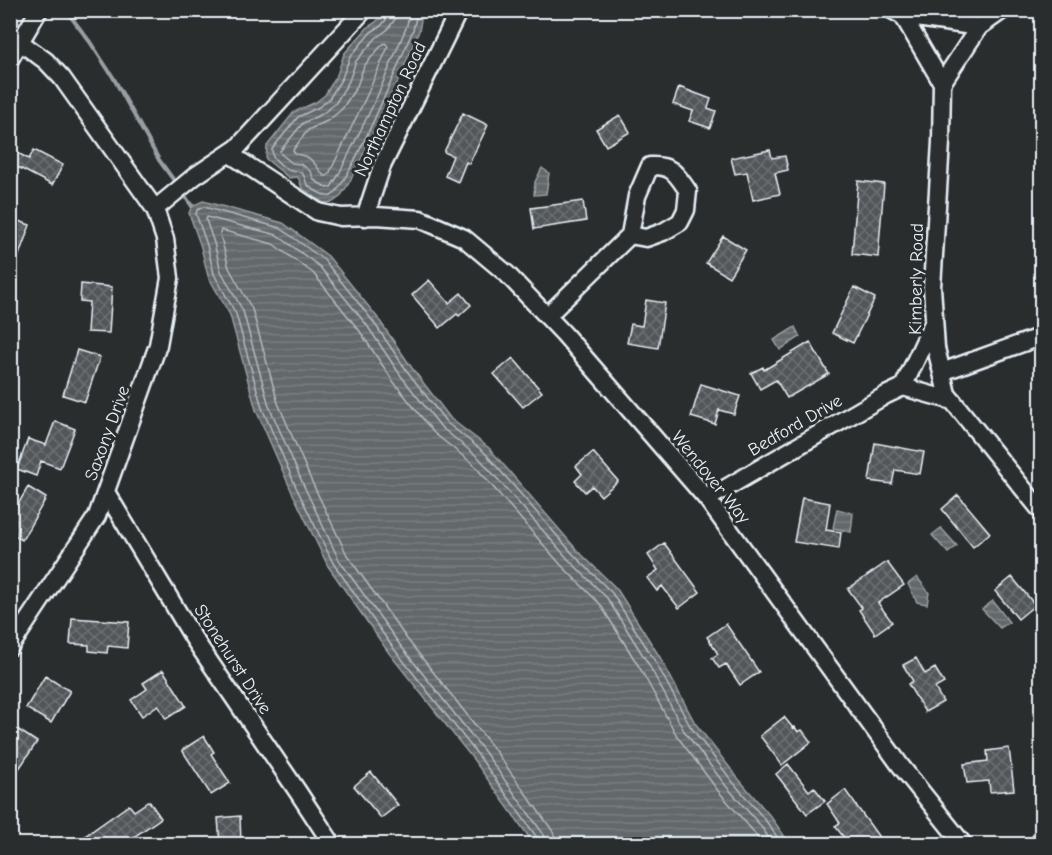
<svg xmlns="http://www.w3.org/2000/svg" width="1052" height="855" font-family="'Comic Neue',sans-serif">
<style>
.water{fill:url(#water-rules);stroke:#989fa3;stroke-width:1.5}
.lines{fill:none;stroke-linecap:round;stroke-linejoin:round}
.shore{stroke:#b3bac0;stroke-width:1.5}
.stream{stroke:#989fa3;stroke-width:4}
.building{fill:url(#building-cross-hatch);stroke:#e8f1f8;stroke-width:1.5}
.minor-casing{stroke:#e8f1f8;stroke-width:21}
.minor{stroke:#2a2d2e;stroke-width:16}
.labels{text-anchor:middle;stroke-width:6;stroke-linejoin:round;paint-order:stroke}
.street-label{font-size:18px;fill:#e8f1f8;stroke:#2a2d2e}
</style>
<defs>
<pattern id="water-rules" width="6" height="5" patternUnits="userSpaceOnUse" patternTransform="scale(1.5)"><rect width="6" height="5" fill="#63686b"/><path d="M0 2.5h6" fill="none" stroke="#797e81"/></pattern>
<pattern id="building-cross-hatch" width="8" height="8" patternUnits="userSpaceOnUse" patternTransform="scale(1.5)"><rect width="8" height="8" fill="#535759"/><path d="M0 0l8 8M0 8l8-8" fill="none" stroke="#6c7072"/></pattern>
</defs>
<rect width="100%" height="100%" fill="#2a2d2e"/>
<filter id="ink" filterUnits="userSpaceOnUse"><feTurbulence type="fractalNoise" baseFrequency=".0167" numOctaves="2"/><feDisplacementMap in="SourceGraphic" scale="12" xChannelSelector="R" yChannelSelector="G"/><feConvolveMatrix kernelMatrix="1 2 1 2 8 2 1 2 1" color-interpolation-filters="sRGB"/></filter>
<g filter="url(#ink)">
<path class="water" d="M386,11H426L421,20L419,31L388,105L349,183L340,197L333,202L324,203L302,188L299,179L297,177L289,178L266,159L267,146L294,112L316,102L325,95L337,75L344,54L368,27L376,22Z
M542,168L549,173L546,194L534,195L535,182Z
M203,201L283,223L328,256L377,317L412,368L451,419L489,448L577,550L617,589L661,659L695,723L737,777L771,817L790,844H534L473,759L389,653L328,566L291,490L256,410L230,315L208,276L201,247L189,213L192,206Z
M795,327L800,337L780,350L774,340Z
M837,509L853,513L851,532L833,528Z
M941,528L957,546L948,553L932,535Z
M917,577L929,593L927,604L917,602L908,584Z
M993,601L1009,622L1000,628L982,609Z"/>
<g class="lines">
<path class="shore" d="M390,10L389,16L381,26L371,32L350,57L342,78L329,99L319,107L298,117L272,149L273,157C278,162 285,170 291,171C299,173 293,169 300,172C306,175 304,179 307,184C310,188 326,198 331,196C346,191 404,52 413,30L416,18L419,10
M398,10L396,18L387,30L376,38L356,61L349,81L335,104L322,114L303,123L280,151L281,154L292,163L300,164L305,167L311,172L314,180L327,188L331,187L338,176L376,99L406,28L411,10
M385,43L387,45L388,47L367,95L330,172L327,176H324C314,164 313,156 295,154L293,150L308,130L329,120L342,109L357,86L364,66L382,45Z
M539,844L538,839L478,755L394,649L333,563L296,487L262,408L236,314L214,274L207,245L196,214L197,210L204,207L280,228L324,260L372,320L407,371L447,423L484,452L573,554L612,593L655,661L690,726L732,781L766,821L782,844
M546,844L544,835L484,751L400,645L339,560L303,484L269,406L243,311L221,271L214,243L206,220L207,217L277,235L319,266L366,324L401,376L441,427L479,458L568,559L607,598L649,665L684,731L726,786L760,825L773,844
M555,844V837L552,830L491,745L407,639L347,555L311,480L278,403L252,309L229,268L220,234L221,230L273,244L313,273L359,330L393,381L434,433L473,464L561,565L600,604L641,670L677,736L719,792L753,831L762,844"/>
<path class="stream" d="M71,17L90,42L113,77L159,160L178,186
M182,192L192,206"/>
</g>
<path class="building" d="M679,87L711,99L708,108L716,111L710,128L689,121L693,111L673,104Z
M463,113L488,125L469,164L466,162L458,182L445,176L453,156L444,152Z
M620,115L630,132L606,146L596,129Z
M10,149L29,159L34,150L63,165L52,185L10,163Z
M770,150L772,158L785,156L788,170L775,173L780,194L753,200L747,172L735,174L731,158Z
M858,181L884,184L878,257L852,254Z
M583,201L586,221L534,229L531,208Z
M10,218L30,225L12,274H10Z
M723,236L746,250L729,277L706,263Z
M429,280L449,303L461,293L471,305L459,316L457,314L440,328L412,295Z
M81,284L112,287L109,333L87,332L89,302L80,301Z
M854,287L875,298L853,343L832,333Z
M646,300L665,303L658,348L627,343L631,324L642,326Z
M810,342L829,374L787,398L776,380L760,389L751,373L763,367L764,370Z
M77,350L100,357L85,402L63,395Z
M513,358L542,392L523,407L494,374Z
M701,384L740,396L734,414L719,410L715,424L691,417Z
M55,421L75,429L60,468L41,461L36,476L17,469L28,439L46,445Z
M875,443L924,452L920,474L895,470L892,484L869,481Z
M593,452L618,481L601,496L592,486L585,492L575,481L582,474L576,466Z
M28,487L46,498L22,540L10,533V518Z
M958,495L990,533L973,547L942,509Z
M802,498L830,503L826,530L841,532L839,549L794,542Z
M664,543L700,592L679,608L662,586L657,591L647,578L658,570L648,555Z
M887,562L904,585L878,603L892,622L875,634L859,610L862,608L848,589Z
M1012,577L1035,605L1018,619L995,591Z
M72,618L129,622L127,648L108,646L107,653L89,651V645L70,644Z
M726,624L759,672L740,685L726,664L719,668L712,658L718,654L707,637Z
M916,658L925,674L935,668L944,683L935,688L943,702L925,712L908,684L913,681L903,665Z
M163,670L186,706L166,719L158,705L142,716L131,700L147,689L143,683Z
M45,676L70,691L51,723L26,708Z
M784,717L793,728L795,727L798,732L802,730L811,742L782,765L760,736Z
M14,727L37,742L10,782V732Z
M204,736L214,752L211,754L230,783L211,795L182,750Z
M1009,748L1014,790L990,792L989,781L967,783L964,764L988,761L987,751Z
M788,764L809,791L814,787L825,801L807,814L776,774Z
M371,772L398,805L381,818L354,786Z
M845,790L881,840L875,844H849L835,826L840,823L827,804Z
M149,801L161,818L134,837L139,844H91L85,836L129,805L134,811Z
M240,816L241,844H220L218,818Z"/>
<g class="lines">
<defs>
<path id="minor" d="M892,10L903,16L979,27L1003,10
M903,16L942,83
M979,27L942,83L941,142L932,287L936,348L947,394L1042,512
M10,59L39,10
M230,154L318,212L341,217L376,216L420,219L464,238L507,274L564,334L707,499L900,765L963,844
M650,166C673,165 676,174 688,191L686,210L680,222L663,232L646,238L630,235L637,196Z
M155,209L195,176L237,148L364,10
M365,217L382,166L459,10
M547,316L630,235
M942,372L1042,336
M903,387L933,323
M106,492L194,639L298,792L332,844
M707,499L886,395L903,387L953,401
M10,647L97,516L158,345L170,278L165,239L155,209L62,78L46,61L20,42
M1038,844L1042,840"/>
</defs>
<use href="#minor" class="minor-casing"/>
<use href="#minor" class="minor"/>
</g>
</g>
<g class="labels">
<g class="street-label">
<text transform="translate(390 109) rotate(-65)" y="6">Northampton Road</text>
<text transform="translate(916 279) rotate(-89)" y="6">Kimberly Road</text>
<text transform="translate(795 425) rotate(-30)" y="6">Bedford Drive</text>
<text transform="translate(107 433) rotate(-70)" y="6">Saxony Drive</text>
<text transform="translate(711 477) rotate(51)" y="6">Wendover Way</text>
<text transform="translate(233 659) rotate(57)" y="6">Stonehurst Drive</text>
</g>
</g>
<rect width="1052" height="855" fill="none" stroke="#2a2d2e" stroke-width="36"/>
<rect x="18" y="18" width="1016" height="819" fill="none" stroke="#e8f1f8" stroke-width="2" filter="url(#ink)"/>
</svg>
